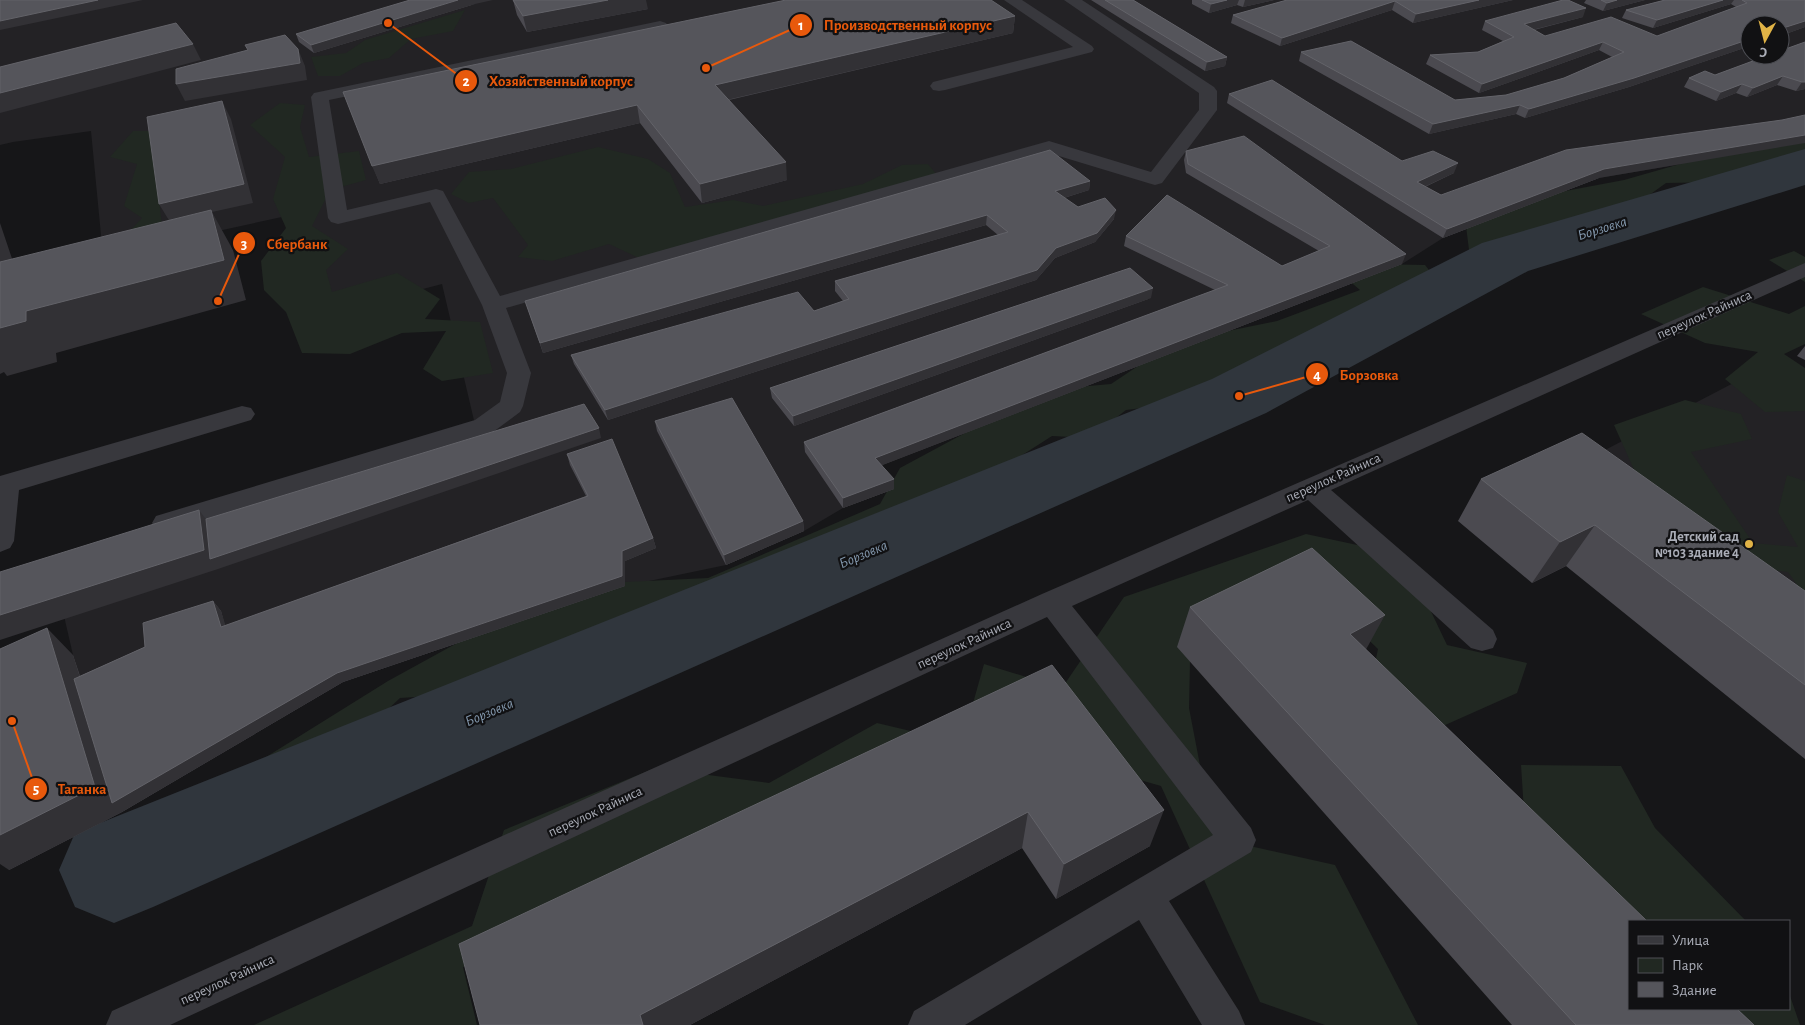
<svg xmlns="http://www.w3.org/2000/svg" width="1805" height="1025" font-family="'Alegreya Sans',sans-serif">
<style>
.built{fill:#232225;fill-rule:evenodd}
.green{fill:#212822}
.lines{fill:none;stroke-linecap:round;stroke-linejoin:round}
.river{fill:#30363d;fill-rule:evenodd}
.minor{fill:#38383d;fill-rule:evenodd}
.wall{fill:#4b4a50}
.shaded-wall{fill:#323135}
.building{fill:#55555b;stroke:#636369}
.poi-dot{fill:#e0b346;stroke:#111113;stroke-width:2}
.labels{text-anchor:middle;stroke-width:4.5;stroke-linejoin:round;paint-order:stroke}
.street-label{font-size:14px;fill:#aaadb7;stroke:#111113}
.poi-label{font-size:14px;font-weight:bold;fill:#aaadb7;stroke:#111113;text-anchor:end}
.water-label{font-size:15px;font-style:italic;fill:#8499ae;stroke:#111113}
.leader{fill:none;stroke:#e8590c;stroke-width:2}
.callout-dot{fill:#e8590c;stroke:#111113;stroke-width:2}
.mark-label{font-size:15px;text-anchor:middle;font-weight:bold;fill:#fff}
.callout-label{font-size:15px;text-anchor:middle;font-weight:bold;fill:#e8590c;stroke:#111113;stroke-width:4.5;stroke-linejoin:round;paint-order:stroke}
</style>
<rect width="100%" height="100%" fill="#161618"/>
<path class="built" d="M0,0H1805V143L1599,178L1443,238L1402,264L876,467L894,489L843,508L804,531L726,565L625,586L343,682L122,812L73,655L64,616L480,446L442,284L320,316L291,215L103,256L91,131L13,142L0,145ZM1750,25H1780V55H1750Z
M1768,365L1805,386V625L1582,462Z"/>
<path class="green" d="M465,10L453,31L411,39L389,58L363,63L340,76H318L311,57L346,53L365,40Z
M280,103L305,105L300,127L309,157L359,151L366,180L330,190L312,226L348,249L326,270L332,292L397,273L440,299L425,319L480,322L493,373L442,381L423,369L446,331L402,333L350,354L302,353L286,312L264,290L261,261L286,228L273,199L285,157L250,125Z
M133,131H151L162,225L122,239L142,218L124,206L137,164L110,157Z
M1805,141V169L1739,171L1723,182L1666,183L1634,206L1539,232L1519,248L1469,250L1464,210L1624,180L1722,152Z
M598,147L648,159L670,173L685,207L733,200L763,206L863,184L902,165L928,164L943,182L654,265L609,244L552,261L518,257L528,245L493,198L469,203L451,194L469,172L511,169Z
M1794,251L1805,257V282L1769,260Z
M1373,264L1425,265L1437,280L1175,404L1126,410L1090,438L1052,436L941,507L824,557L796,588L702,635L623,618L445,695L400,698L254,836L145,888L157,825L388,681L563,585L708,578L880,504L900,468L1045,390L1111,384L1174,342L1277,321L1360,290L1332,266Z
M1703,287L1789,314L1805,306V344L1784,354L1805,368V411L1765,412L1725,379L1758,352L1705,343L1641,314Z
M1685,400L1741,414L1752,439L1691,452L1753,543L1798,547L1778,512L1787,475L1805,481V596L1788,572L1694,560L1645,494L1614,425Z
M1306,534L1404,555L1447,645L1527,663L1517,693L1425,734L1370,687L1378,649L1323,596L1191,615L1189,708L1214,838L1335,865L1418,1025H1325L1260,1002L1161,786L1119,774L970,714L984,664L1062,688L1124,597Z
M877,723L919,733L717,885L463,967L477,1025H254L472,926L504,830L655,768L769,783Z
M1521,765L1621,766L1655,828L1746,921H1629L1526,842Z
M1789,993L1800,1025H1707L1691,1009H1789Z"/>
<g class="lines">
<path class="river" d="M1805,149V185L1528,271L1266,413L153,907L114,923L75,907L59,870L75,833L1212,379L1482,243Z"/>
<path class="minor" d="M1004,0H1022L1092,46L1094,49L1092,52L945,90L939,91L933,90L930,86L933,82L1073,47Z
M1064,0H1082L1214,87L1217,91V110L1162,183L1155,185L1148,183L1049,153L506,308L531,373L523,406L520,412L493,432L166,533L156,530L152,523L156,516L475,420L500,402L507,373L482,305L430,202L338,224L331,222L328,218L311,97L314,93L660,21L666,23L668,26L666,29L660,31L329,100L347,210L436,189L443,191L500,296L1049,141L1151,172L1199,110V93Z
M1805,263V277L1331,490L1493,630L1497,639L1493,648L1482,651L1471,648L1308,500L1072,606L1251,828L1256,840L1251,852L1169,901L1239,1011L1245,1025H1202L1139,920L965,1025H908L914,1011L1213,835L1047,617L170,1025H106L112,1011L1042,594Z
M242,406L251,408L255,414L251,420L19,490L14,541L10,548L0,552V476Z"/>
</g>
<path class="wall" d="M513,0L648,9L527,32L517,15Z
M1091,0H1133L1227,57L1225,66L1205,71Z
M1192,0H1274L1243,7L1237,5L1209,13L1192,4Z
M1287,0H1513L1413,23L1392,10L1280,46L1231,23L1233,15Z
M1586,0H1645L1603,11L1584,3Z
M1665,0H1805V27L1780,36V25H1750V46L1629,87L1525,118L1516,114L1429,134L1299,61L1301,52L1455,100L1506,95L1564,78L1612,57L1599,50L1479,93L1426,64L1430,55L1478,52L1503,41L1482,30L1485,21L1583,17L1534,30L1545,36H1657L1736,7L1731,4L1653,28L1622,18L1626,10Z
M475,4L314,53L299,42L296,34Z
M1015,16L1013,33L729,100L787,180L702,203L640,123L380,184L343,92Z
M1805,42V89L1796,91L1777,85L1747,97L1736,93L1716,101L1684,87L1689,78L1715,75Z
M1229,94L1402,161L1454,173L1425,187L1441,195L1599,178L1443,238L1227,103Z
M1186,151L1402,264L882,465L894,489L843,508L805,452L804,442L1215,290L1124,246L1126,236L1282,266L1319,251L1186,173L1184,160Z
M1090,181L1089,190L1064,198L1078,207L1114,219L1095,242L1055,258L1036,280L608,420L574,364L571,355L814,311L843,301L835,291V281L998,235L986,225L543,353L525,301Z
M1151,298L794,426L772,398L770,388Z
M1805,346V360L1797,356Z
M655,421L803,521L804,531L726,565L657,431Z
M567,454L653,538L656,548L625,561V586L343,682L122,812L9,870L73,655L80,676L145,647L213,601L221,611L225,626L586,496L570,465Z
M1481,479L1805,591V759L1566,566L1532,583L1458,521Z
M1190,607L1366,650L1754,1025H1512L1177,647Z
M1052,665L1150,846L1056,899L1022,848L690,1025H480Z"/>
<path class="shaded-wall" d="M98,0H143L0,30V21Z
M458,0H493L475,4L314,53L311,45Z
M608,0H646L648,9L527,32L523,16Z
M1227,0H1239L1237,5L1209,13L1211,4Z
M1245,0H1274L1243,7Z
M1479,0H1513L1413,23L1416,14Z
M1617,0H1645L1603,11L1607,3Z
M1723,0H1734L1731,4L1653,28L1657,20Z
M1395,1L1392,10L1280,46L1282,38Z
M1586,8L1583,17L1520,33L1524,24Z
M1015,16L1013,33L718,102L715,85Z
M1805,21V27L1780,36V29Z
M1750,39V46L1629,87L1525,118L1529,109Z
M1603,42L1599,50L1479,93L1482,84Z
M193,44L201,60L0,113V93Z
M298,49L305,66L307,80L185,101L176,84Z
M1227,57L1225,66L1205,71L1207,62Z
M1783,76L1777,85L1747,97L1753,88Z
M1802,82H1805V89L1796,91Z
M1742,84L1736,93L1716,101L1721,92Z
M222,101L231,119L253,203L212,212L233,250L246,300L56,353L57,362L7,376L4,372L0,374V223L27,303L170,222L159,204Z
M637,105L640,123L380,184L372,166Z
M1520,105L1516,114L1429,134L1433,124Z
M1805,135V143L1599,178L1443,238L1447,229L1604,169Z
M786,162L787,180L702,203L700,184Z
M1458,163L1454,173L1413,192L1417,182Z
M1090,181L1089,190L1054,201L1055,191Z
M1116,210L1114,219L1095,242L1055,258L1036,280L608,420L605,410L1056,248Z
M987,215L986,225L543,353L540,343Z
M1406,254L1402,264L875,468V458Z
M1153,288L1151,298L794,426L793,416Z
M599,428L601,438L218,569L0,640V615L199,510L213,529Z
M894,479V489L843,508V498Z
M803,521L804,531L726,565L724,555Z
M1595,525L1566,566L1532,583L1560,542Z
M653,538L656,548L625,561V586L343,682L122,812L9,870L0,864V835L47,628L73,655L118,799L337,673Z
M213,601L221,611L229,637L221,627Z
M1385,615L1363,655L1350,634Z
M1164,810L1150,846L1056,899L1064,864Z
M1028,812L1022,848L690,1025H643L640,1015Z"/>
<path class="building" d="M0,0H98L0,21Z
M410,0H458L311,45L296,34Z
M513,0H608L523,16Z
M786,0H991L1015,16L715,85L786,162L700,184L637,105L372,166L343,92Z
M1105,0H1133L1227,57L1207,62Z
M1202,0H1227L1211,4Z
M1287,0H1479L1416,14L1395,1L1282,38L1233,15Z
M1563,0H1568L1586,8L1524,24L1545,36L1611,17L1657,36L1747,3L1742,0H1805V21L1780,29V25H1750V39L1634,78L1529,109L1520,105L1433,124L1301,52L1351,41L1455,100L1506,95L1564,78L1624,52L1603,42L1482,84L1430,55L1478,52L1514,37L1485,21Z
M1601,0H1617L1607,3Z
M1665,0H1723L1657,20L1626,10Z
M176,23L193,44L0,93V67Z
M285,35L298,49L300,63L176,84V69L248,50L245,45Z
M1805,42V82H1802L1783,76L1753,88L1742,84L1721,92L1689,78L1705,71L1715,75L1769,55H1780V51Z
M1272,80L1402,161L1433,151L1458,163L1417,182L1441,195L1566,150L1782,120L1805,115V135L1604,169L1447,229L1229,94Z
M222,101L244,184L159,204L147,117Z
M1244,136L1406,254L875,458L894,479L843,498L804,442L1228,285L1126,236L1167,195L1282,266L1330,246L1188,164L1186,151Z
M1050,150L1090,181L1055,191L1078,207L1105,198L1116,210L1097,233L1056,248L1037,270L605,410L571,355L798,292L814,311L849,299L835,281L1008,232L987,215L540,343L525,301Z
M211,210L224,260L26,311V321L0,328V262Z
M1130,268L1153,288L793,416L770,388Z
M732,398L803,521L724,555L655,421Z
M584,404L599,428L210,559L206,519Z
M1582,433L1805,591V685L1595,525L1560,542L1481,479Z
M612,439L653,538L622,551V576L337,673L112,803L74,679L145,647L143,623L213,601L221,627L588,496L567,454Z
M199,510L204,550L0,615V572Z
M1312,548L1385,615L1350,634L1647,921H1629V1009H1737L1754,1025H1576L1190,607Z
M47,628L95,787L0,835V649Z
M1052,665L1164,810L1064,864L1028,812L640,1015L643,1025H480L459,944Z"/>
<circle class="poi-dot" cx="1749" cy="544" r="5"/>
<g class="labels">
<g class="street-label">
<text transform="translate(1704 314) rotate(-24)" y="5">переулок Райниса</text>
<text transform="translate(1333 477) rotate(-24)" y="5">переулок Райниса</text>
<text transform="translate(964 643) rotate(-25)" y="5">переулок Райниса</text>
<text transform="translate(595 811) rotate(-25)" y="5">переулок Райниса</text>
<text transform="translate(227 979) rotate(-25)" y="5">переулок Райниса</text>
</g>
<g class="poi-label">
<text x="1739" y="541">Детский сад<tspan x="1739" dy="16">№103 здание 4</tspan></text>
</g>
<g class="water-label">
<text transform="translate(1602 228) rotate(-17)" y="5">Борзовка</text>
<text transform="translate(863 554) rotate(-23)" y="5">Борзовка</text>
<text transform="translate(489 712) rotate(-23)" y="5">Борзовка</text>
</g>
</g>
<path class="leader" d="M706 68L801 25M388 23L466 81M218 301L244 243M1239 396L1317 374M12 721L36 789"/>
<g class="callout-dot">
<circle cx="706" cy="68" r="5"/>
<circle cx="388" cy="23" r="5"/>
<circle cx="218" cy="301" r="5"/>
<circle cx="1239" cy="396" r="5"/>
<circle cx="12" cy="721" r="5"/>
<circle cx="801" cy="25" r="12"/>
<circle cx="466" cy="81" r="12"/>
<circle cx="244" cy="243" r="12"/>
<circle cx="1317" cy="374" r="12"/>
<circle cx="36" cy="789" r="12"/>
</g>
<g class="mark-label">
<text x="801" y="30">1</text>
<text x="466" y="86">2</text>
<text x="244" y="249">3</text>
<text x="1317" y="380">4</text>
<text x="36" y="794">5</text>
</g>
<g class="callout-label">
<text x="908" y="30">Производственный корпус</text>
<text x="561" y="86">Хозяйственный корпус</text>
<text x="297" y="249">Сбербанк</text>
<text x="1369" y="380">Борзовка</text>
<text x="82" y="794">Таганка</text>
</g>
<rect x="1628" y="920" width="162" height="90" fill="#111113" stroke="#4e4f55"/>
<rect x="1638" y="936" width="25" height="8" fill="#38383d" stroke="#4e4f55"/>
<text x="1672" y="945" font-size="15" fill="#aaadb7">Улица</text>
<rect x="1638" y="958" width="25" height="15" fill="#212822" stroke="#4e4f55"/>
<text x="1672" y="970" font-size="15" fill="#aaadb7">Парк</text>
<rect x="1638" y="982" width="25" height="15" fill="#55555b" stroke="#4e4f55"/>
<text x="1672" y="995" font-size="15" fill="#aaadb7">Здание</text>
<g transform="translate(1765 40) rotate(187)"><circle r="24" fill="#111113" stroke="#4e4f55"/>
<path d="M0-4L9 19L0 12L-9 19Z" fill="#e0b346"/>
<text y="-8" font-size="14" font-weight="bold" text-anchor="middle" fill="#aaadb7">С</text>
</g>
</svg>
